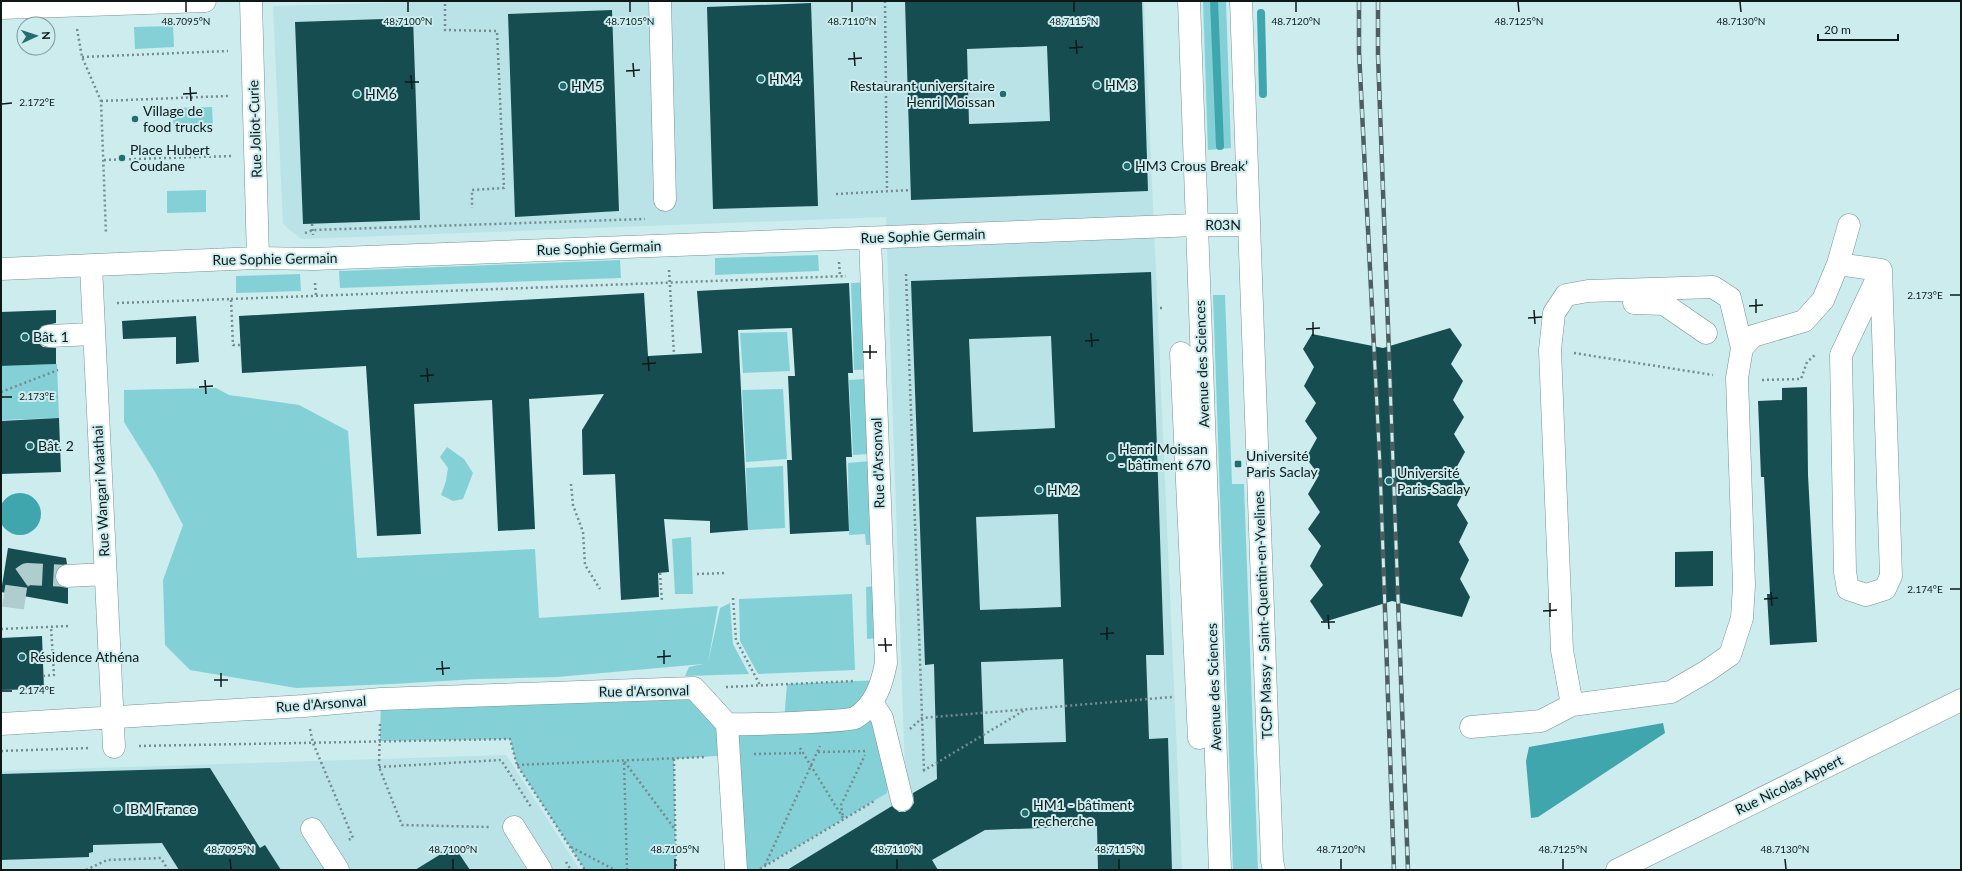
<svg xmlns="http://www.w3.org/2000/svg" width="1962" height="871" font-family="Lato,sans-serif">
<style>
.built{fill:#b9e3e6}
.green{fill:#83d1d7}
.water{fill:#3fa6ae}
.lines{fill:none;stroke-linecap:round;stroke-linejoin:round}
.stream{stroke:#3fa6ae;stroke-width:8}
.building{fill:#164d51;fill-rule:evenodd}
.minor-tunnel{stroke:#afccce;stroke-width:22;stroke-dasharray:22 11;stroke-linecap:butt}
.minor-casing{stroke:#759395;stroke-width:23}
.path{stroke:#758b8d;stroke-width:2.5;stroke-dasharray:2 3;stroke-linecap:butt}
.minor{stroke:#fff;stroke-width:22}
.rail-casing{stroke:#4c5e5f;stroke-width:4.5}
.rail{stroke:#ccecee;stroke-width:3;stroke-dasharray:9;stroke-linecap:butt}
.ticks{fill:none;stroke:#0d1819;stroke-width:1.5}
.poi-dot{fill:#216d72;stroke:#ccecee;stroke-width:1.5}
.labels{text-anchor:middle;stroke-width:4;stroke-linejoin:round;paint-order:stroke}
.poi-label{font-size:14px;fill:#0d1819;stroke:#ccecee;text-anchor:start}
.street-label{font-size:14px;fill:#0d1819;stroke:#ccecee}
.ticks-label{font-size:10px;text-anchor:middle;fill:#0d1819;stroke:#ccecee;stroke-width:4;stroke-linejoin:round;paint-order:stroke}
</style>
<rect width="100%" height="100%" fill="#ccecee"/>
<path class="built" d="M453,1H1144L1182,870H745L905,772L886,217L301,239L283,224L273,6Z
M506,755L580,870H1V771Z"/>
<path class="green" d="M1203,1H1226L1231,148L1208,150Z
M173,26L174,47L135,49L134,27Z
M212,107L213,128L174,130L172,108Z
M206,190V212L167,213V191Z
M818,255L819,271L715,275V258Z
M620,260L621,278L340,288L339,271Z
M300,274L301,291L236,293V276Z
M875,282L880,369L854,370L851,283Z
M1213,295H1225L1232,484H1244L1258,870H1233Z
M787,332L790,371L743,373L740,333Z
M57,364L59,418L1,420V366Z
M880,378L883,453L853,455L849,380Z
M216,388L229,395L299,405L348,431L357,558L535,549L539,618L718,606L708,663L720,608L730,603L733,644L749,674L685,676L689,667L703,664L557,677L477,679L392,684L296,688L190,670L165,645L163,580L183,525L155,472L124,422V390Z
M783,389L787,459L746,462L742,390Z
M447,447L464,459L473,473L463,499L453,501L441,495L446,481L448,468L440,457Z
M882,460L886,544L866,545L865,534L849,535L848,463Z
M783,466L785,528L748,530L746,468Z
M691,537L693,594H675L672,539Z
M885,585L887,637L867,639L866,587Z
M852,594L855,670L758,674L740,641L739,599Z
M882,680V718L890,750L887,793L758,870H738L730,724L784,722L787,684Z
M694,688L727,724L729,755L674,759L676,870H585L517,765L510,739L380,741L381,699Z"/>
<path class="water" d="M-1 514a21 21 0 1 1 42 0a21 21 0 1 1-42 0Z
M1663,723L1665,733L1538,817L1531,818L1526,761L1529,747Z"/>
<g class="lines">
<path class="stream" d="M1214,1L1220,146
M1261,13L1263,94"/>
</g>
<path class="building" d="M905,1H1142L1148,191L911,200ZM1047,46L1050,121L969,124L967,49Z
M811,3L818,206L713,209L707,7Z
M612,10L619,211L515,217L508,14Z
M413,18L420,220L303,224L295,22Z
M1151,272L1164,655H1146L1149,739L1168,738L1172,870H1098L1097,826L985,830L932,860L938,870H787L892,806L899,812H905L910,809L914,803L913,793L937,779L934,664L925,665L911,281ZM1051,336L1055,428L973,432L969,339ZM1058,514L1061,607L980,610L976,517ZM1063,659L1066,742L984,744L981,662Z
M849,283L853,373H848L852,457H846L849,531L790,534L787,460H792L788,376H795L792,328L738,330L748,530L710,533V521L664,519L669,572L658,573L659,597L621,600L615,474L583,475L582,430L604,394L529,399L535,529L498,531L492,400L414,404L421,534L377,536L366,366L242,373L239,316L644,293L648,356L702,353L697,291Z
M56,310V323L42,326L38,331L37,336L38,342L43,347L56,348V364L1,366V312Z
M196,316L199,362L176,364V337L123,339L122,321Z
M1450,328L1462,345L1451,364L1463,381L1453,400L1464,417L1454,434L1465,452L1455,470L1466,487L1457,505L1468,523L1459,542L1469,560L1460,579L1470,597L1462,617L1392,601L1324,622L1310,601L1323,585L1310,566L1321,546L1308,529L1320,512L1308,494L1319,475L1306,458L1317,438L1305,421L1316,403L1304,386L1314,367L1303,349L1312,334L1383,348Z
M1807,387L1808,475L1817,642L1770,645L1767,594H1770L1764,477H1761L1758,401L1782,400V388Z
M59,418L61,472L1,474V421Z
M8,548L66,558L67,564L60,566L56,570L55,576L57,583L62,587L68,588V604L1,592Z
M1713,551V586L1675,587V552Z
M42,636L44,689L1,690V638Z
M210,768L260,848L265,845L281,870H179L162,843L93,845V852L89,853V857L1,860V774Z
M454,846L470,870H415Z"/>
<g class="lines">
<path class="minor-tunnel" d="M13,608L17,581L27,574L67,576"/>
<defs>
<path id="minor" d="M251,1L258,258
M660,1L665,200
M1189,1L1220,870
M1241,1L1272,861L1274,870
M1,8L205,1
M1849,225L1838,264L1881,270L1891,576L1885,589L1866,595L1848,589L1845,572L1841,355L1881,270
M91,266L114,747
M1,269L258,258L314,259L1197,225H1249
M1634,303L1664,304L1706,333
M49,336L94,334
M1181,353L1199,738
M67,576L105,574
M872,702L882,718L902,800
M1572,705L1562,650L1550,350L1554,313L1566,295L1588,291L1713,287L1730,298L1742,348
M1,724L304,706L381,699L694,688L727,724C741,725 848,722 855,718C875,706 882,684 886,663L870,238
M727,724L736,870
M1471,727L1541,721L1572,705L1671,692L1707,671L1730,655L1742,618L1744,585L1737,378L1742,348L1753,336L1804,321L1823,300L1838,264
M514,827L541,870
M312,829L338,870
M1617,870L1961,700"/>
</defs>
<use href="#minor" class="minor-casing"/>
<path class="path" d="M885,1L887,191
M445,4V30L497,31L504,188L472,190V208
M77,29L82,57L101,101L106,234
M82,57L228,51
M101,101L228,96
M104,160L231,156
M836,194L911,190
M312,224L313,235
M305,233L313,230L645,219
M839,262L840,276
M669,270L674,354
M906,274L924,771
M315,283L316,296
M231,299L846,276
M117,303L231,299L233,345H240
M1160,308H1165
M1574,353L1713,375
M1762,380L1801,379L1807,362L1816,354
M1,392L58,370
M571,484L573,505L583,532L585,565L600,589
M660,573L662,602
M697,574L727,573
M733,598L736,640L760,685
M1,629L69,626
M43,676L54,675L51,627
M726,687L855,681
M380,724L379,767L402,825L489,827
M310,729L313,743L353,838L348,840
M910,729L922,718L1172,697
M139,746L510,739L517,765L585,870
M800,748L843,818L841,805L865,755
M1,751L90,748
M818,752L866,751
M754,754L803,753
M674,759L676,870
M517,765L705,757
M379,767L501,760L531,807
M923,771L1025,710
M571,847L615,870
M566,862L571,870
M765,865L820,746
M760,869L876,800
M86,870L107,860L161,858L168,870
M627,870L624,761L674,828"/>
<use href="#minor" class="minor"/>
<defs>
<path id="rail" d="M1359,1V52L1380,466L1394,870
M1378,1V55L1408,870"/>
</defs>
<use href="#rail" class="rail-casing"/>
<use href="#rail" class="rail"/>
</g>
<path class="ticks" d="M186,2V12M408,2V12M630,2V12M852,2V12M1074,2V12M1296,2V12M1518,2L1519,12M1740,2L1741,12M1076,40L1077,54M1069,48L1083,47M854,52L855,66M848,59L862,58M633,63L634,77M626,71L640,70M411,75L412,89M405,82H419M190,87L191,101M183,94L197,93M2,104L12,103M1950,295H1960M1756,299V313M1749,306L1763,305M1534,310L1535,324M1528,318L1542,317M1313,322V336M1306,329L1320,328M1091,333L1092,347M1085,341L1099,340M870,345V359M863,352H877M648,357L649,371M642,364L656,363M427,368L428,382M420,376L434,375M205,380L206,394M199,387L213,386M2,397H12M1950,589H1960M1771,592L1772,606M1764,599L1778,598M1550,603V617M1543,611L1557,610M1328,615L1329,629M1321,622H1335M1107,627V640M1100,634L1114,633M885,638L886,652M878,645H892M664,650V664M657,657L671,656M442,661L443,675M436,669L450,668M221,673V687M214,680H228M2,691H12M230,859L231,869M453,859V869M675,859V869M897,859V869M1119,859V869M1341,859V869M1563,859V869M1785,859L1786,869"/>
<g class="poi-dot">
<circle cx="761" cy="79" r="4"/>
<circle cx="1097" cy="85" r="4"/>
<circle cx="563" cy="86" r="4"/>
<circle cx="357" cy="94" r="4"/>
<circle cx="1003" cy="94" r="4"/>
<circle cx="135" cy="119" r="4"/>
<circle cx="122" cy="158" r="4"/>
<circle cx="1127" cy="166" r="4"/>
<circle cx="25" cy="337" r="4"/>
<circle cx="30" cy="446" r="4"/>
<circle cx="1111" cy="457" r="4"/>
<rect x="1234" y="460" width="8" height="8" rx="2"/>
<circle cx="1389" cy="481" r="4"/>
<circle cx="1039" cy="490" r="4"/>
<circle cx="22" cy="657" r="4"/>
<circle cx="118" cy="809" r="4"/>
<circle cx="1025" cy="813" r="4"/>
</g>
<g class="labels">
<g class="poi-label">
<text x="769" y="84">HM4</text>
<text x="1105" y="90">HM3</text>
<text x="571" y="91">HM5</text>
<text x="995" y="91" text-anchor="end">Restaurant universitaire<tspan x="995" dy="16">Henri Moissan</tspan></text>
<text x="365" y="99">HM6</text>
<text x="143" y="116">Village de<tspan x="143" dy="16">food trucks</tspan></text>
<text x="130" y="155">Place Hubert<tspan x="130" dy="16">Coudane</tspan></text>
<text x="1135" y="171">HM3 Crous Break’</text>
<text x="33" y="342">Bât. 1</text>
<text x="38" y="451">Bât. 2</text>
<text x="1119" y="454">Henri Moissan<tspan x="1119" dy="16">- bâtiment 670</tspan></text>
<text x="1246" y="461">Université<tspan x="1246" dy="16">Paris Saclay</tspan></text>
<text x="1397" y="478">Université<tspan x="1397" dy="16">Paris-Saclay</tspan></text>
<text x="1047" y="495">HM2</text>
<text x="30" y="662">Résidence Athéna</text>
<text x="1033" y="810">HM1 - bâtiment<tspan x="1033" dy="16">recherche</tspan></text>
<text x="126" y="814">IBM France</text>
</g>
<g class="street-label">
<text transform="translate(255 129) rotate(-92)" y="5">Rue Joliot-Curie</text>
<text x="1223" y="230">R03N</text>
<text transform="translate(923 236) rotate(-2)" y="5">Rue Sophie Germain</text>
<text transform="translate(599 248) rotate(-2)" y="5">Rue Sophie Germain</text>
<text transform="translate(275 259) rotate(-1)" y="5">Rue Sophie Germain</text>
<text transform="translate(1202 364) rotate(-92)" y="5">Avenue des Sciences</text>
<text transform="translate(878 463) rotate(-92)" y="5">Rue d'Arsonval</text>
<text transform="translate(101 491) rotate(-93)" y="5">Rue Wangari Maathai</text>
<text transform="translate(1263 615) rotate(-92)" y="5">TCSP Massy - Saint-Quentin-en-Yvelines</text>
<text transform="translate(1214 687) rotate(-92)" y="5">Avenue des Sciences</text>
<text transform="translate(644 691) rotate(-1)" y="5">Rue d'Arsonval</text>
<text transform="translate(321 704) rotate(-4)" y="5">Rue d'Arsonval</text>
<text transform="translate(1789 785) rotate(-26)" y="5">Rue Nicolas Appert</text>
</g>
</g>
<g class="ticks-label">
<text x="186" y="25">48.7095°N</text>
<text x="408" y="25">48.7100°N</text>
<text x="630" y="25">48.7105°N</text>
<text x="852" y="25">48.7110°N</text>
<text x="1074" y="25">48.7115°N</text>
<text x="1296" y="25">48.7120°N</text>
<text x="1519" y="25">48.7125°N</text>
<text x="1741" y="25">48.7130°N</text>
<text x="37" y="106">2.172°E</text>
<text x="1925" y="299">2.173°E</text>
<text x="37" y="400">2.173°E</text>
<text x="1925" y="593">2.174°E</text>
<text x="37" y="694">2.174°E</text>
<text x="230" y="853">48.7095°N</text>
<text x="453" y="853">48.7100°N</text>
<text x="675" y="853">48.7105°N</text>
<text x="897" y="853">48.7110°N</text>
<text x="1119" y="853">48.7115°N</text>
<text x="1341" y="853">48.7120°N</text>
<text x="1563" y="853">48.7125°N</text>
<text x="1785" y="853">48.7130°N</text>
</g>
<rect width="1962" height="871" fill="none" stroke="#0d1819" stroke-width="4"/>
<g transform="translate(36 36) rotate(87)"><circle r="19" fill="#ccecee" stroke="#809799"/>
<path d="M0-3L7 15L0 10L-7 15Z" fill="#216d72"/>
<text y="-6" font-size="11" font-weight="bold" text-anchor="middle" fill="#0d1819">N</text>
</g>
<path d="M1818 34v6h80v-6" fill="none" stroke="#0d1819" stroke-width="2"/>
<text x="1824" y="34" font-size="12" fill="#0d1819" stroke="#ccecee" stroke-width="3" paint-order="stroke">20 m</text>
</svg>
